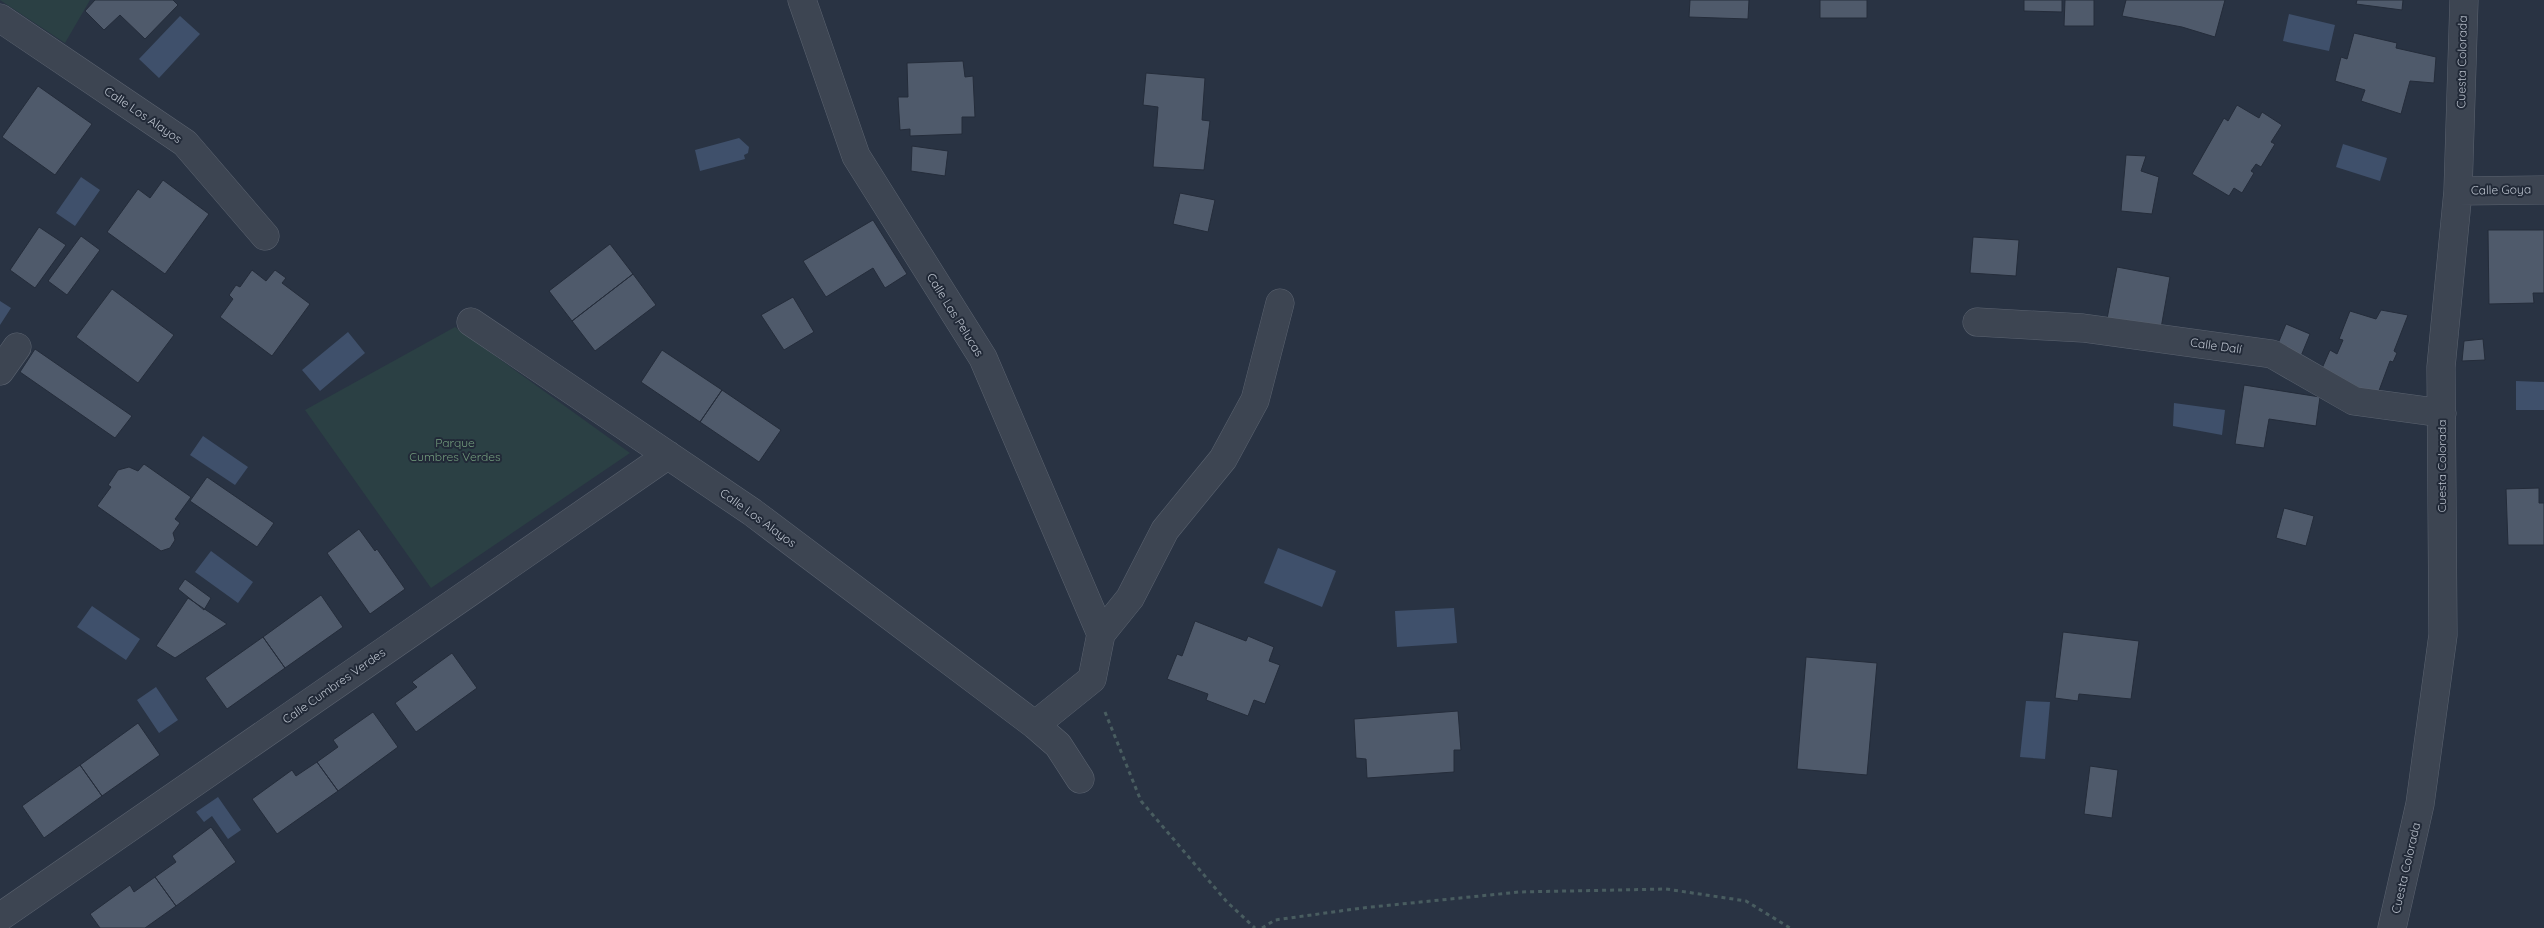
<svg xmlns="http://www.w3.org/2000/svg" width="2544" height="928" font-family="Quicksand,sans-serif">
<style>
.green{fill:#2b4044}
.water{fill:#3f506b}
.building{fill:#4f5a6b;stroke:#242c3a}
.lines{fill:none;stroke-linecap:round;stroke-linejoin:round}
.minor-casing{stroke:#5b6370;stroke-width:29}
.path{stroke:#495d60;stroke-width:3;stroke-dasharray:4 4;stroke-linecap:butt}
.minor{stroke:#3d4552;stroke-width:28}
.labels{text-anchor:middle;stroke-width:4;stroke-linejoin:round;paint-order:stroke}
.street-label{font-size:12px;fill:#bac1cc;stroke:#222a38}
.park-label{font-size:12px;fill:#739c7d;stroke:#222a38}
</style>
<rect width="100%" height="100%" fill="#293343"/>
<path class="green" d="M0,0H90L65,43Z
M455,327L630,453L431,588L305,410Z"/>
<path class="water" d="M2289,14L2335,25L2329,51L2283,41Z
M180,16L200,34L159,78L139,59Z
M739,138L749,147L748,153L744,155L745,159L700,171L695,150Z
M2343,144L2387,158L2380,181L2336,167Z
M81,177L100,190L75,226L56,213Z
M0,301L11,308L0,325Z
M348,332L365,353L320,391L302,370Z
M2516,381L2544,382V410H2516Z
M2174,403L2225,410L2222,435L2173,426Z
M203,436L248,467L235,485L190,455Z
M1278,548L1336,571L1322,607L1264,583Z
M211,551L253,582L238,603L195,572Z
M92,606L140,639L126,660L77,627Z
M1454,608L1457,643L1397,647L1395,611Z
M156,687L178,720L159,733L137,700Z
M2026,701L2050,702L2045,759L2020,757Z
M218,797L241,830L228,839L212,816L204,822L196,812Z"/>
<path class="building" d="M95,0H173L178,5L145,39L120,15L104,30L85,11Z
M1690,0H1749L1748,19L1689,17Z
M1820,0H1867V18H1820Z
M2024,0H2062V12L2024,11Z
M2065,0H2094V26H2064Z
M2126,0H2225L2215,37L2182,27L2122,16Z
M2357,0H2403L2402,10L2356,4Z
M2354,33L2397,43L2396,48L2436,57L2434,83L2410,81L2401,114L2361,101L2365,90L2335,81L2341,57L2347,59Z
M963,61L965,77L973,76L975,117H962V134L910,136V129L900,130L898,97H908L907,63Z
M1146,73L1205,78L1202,120L1210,121L1204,170L1153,167L1158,107L1143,105Z
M38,86L92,124L55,175L2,137Z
M2237,105L2259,118L2262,112L2282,125L2271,142L2275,144L2261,167L2256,164L2251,171L2254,173L2242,193L2234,188L2229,196L2192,174L2224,118L2228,121Z
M912,146L948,151L945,176L911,171Z
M2126,155L2146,156L2141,171L2159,177L2152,214L2121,211Z
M163,180L209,214L165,274L107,232L138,189L150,198Z
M1180,193L1215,200L1208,232L1173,224Z
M873,220L907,274L885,288L873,268L826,297L803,261Z
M39,227L66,245L35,288L10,270Z
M2488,230H2544V293H2533L2534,303L2489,304Z
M81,236L100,250L67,295L48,281Z
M1973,237L2019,240L2016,276L1970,273Z
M610,244L633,274L572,321L549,291Z
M2117,267L2170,277L2160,334L2106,324Z
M252,270L266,281L275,270L286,278L282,283L310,304L272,356L220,317L233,299L229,295L236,285L240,287Z
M633,274L656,305L595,351L572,321Z
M112,289L174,335L138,383L76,337Z
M793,297L814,332L784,350L761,315Z
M2381,310L2408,315L2394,351L2397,353L2393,362L2390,361L2377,396L2320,373L2330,350L2337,354L2343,340L2339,339L2350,311L2376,319Z
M2286,324L2310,334L2301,356L2277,346Z
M2483,339L2485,360L2462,361L2464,341Z
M35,349L132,416L115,438L20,372Z
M662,350L722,390L700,422L641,382Z
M2244,385L2320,397L2316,426L2269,419L2264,448L2235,444Z
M722,390L781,430L759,462L700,422Z
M144,464L191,497L175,519L180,523L173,533L175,540L170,548L161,551L97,506L111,487L108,485L118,470L129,467L138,471Z
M207,477L274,523L257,547L190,501Z
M2539,488V503H2544V545H2508L2506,489Z
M2284,508L2314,516L2306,546L2276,538Z
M359,529L375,551L377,549L405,589L370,614L327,553Z
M185,579L211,598L204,610L178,589Z
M321,595L343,627L285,668L263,637Z
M188,598L227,624L175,658L156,646Z
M1195,621L1246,641L1248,636L1274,647L1269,661L1280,665L1265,704L1254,700L1248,716L1206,700L1208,694L1167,679L1177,654L1182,656Z
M2063,632L2139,641L2131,699L2079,694L2078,701L2055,698Z
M263,637L285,668L227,709L205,678Z
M452,653L477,688L416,732L395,703L417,687L412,682Z
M1806,657L1877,663L1867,775L1797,769Z
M1458,711L1461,750H1454V772L1367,778L1366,759L1356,758L1354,719Z
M373,712L398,747L338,791L317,762L338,747L333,740Z
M138,723L160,755L102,796L80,765Z
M317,762L338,791L277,834L252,799L292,770L296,776Z
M80,765L102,796L44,838L22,806Z
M2090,766L2118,770L2112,818L2084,814Z
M211,827L236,862L176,906L155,877L176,862L172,856Z
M155,877L176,906L145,928H100L90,914L130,885L134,892Z"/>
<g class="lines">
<defs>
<path id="minor" d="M802,0L856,156L983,358L1101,634L1092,679L1035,725
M0,18L185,143L265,236
M2458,191L2544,190
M471,322L752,512L1035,725L1058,745L1080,779
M1977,322L2083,328L2272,354L2354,401L2442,413
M0,371L17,347
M1101,634L1130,598L1165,530L1223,459L1255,400L1280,303
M0,917L668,455
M2392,928L2420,804L2443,635L2441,367L2458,191L2464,0"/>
</defs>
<use href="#minor" class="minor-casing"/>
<path class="path" d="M1105,712L1141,801L1227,902L1255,928
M1262,928L1275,920L1362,908L1519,892L1666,889L1746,901L1790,928"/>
<use href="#minor" class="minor"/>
</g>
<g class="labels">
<g class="street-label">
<text transform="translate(2462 62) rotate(-89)" y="4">Cuesta Colorada</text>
<text transform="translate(143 115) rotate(34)" y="4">Calle Los Alayos</text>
<text transform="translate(2501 190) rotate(-1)" y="4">Calle Goya</text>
<text transform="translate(955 315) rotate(58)" y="4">Calle Las Pelucas</text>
<text transform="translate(2216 346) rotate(8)" y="4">Calle Dalí</text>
<text transform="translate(2442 466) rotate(-90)" y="4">Cuesta Colorada</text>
<text transform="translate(758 518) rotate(36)" y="4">Calle Los Alayos</text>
<text transform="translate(334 686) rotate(-35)" y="4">Calle Cumbres Verdes</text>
<text transform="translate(2406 868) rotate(-77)" y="4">Cuesta Colorada</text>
</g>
<g class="park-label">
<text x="455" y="447">Parque<tspan x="455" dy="14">Cumbres Verdes</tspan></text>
</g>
</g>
</svg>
